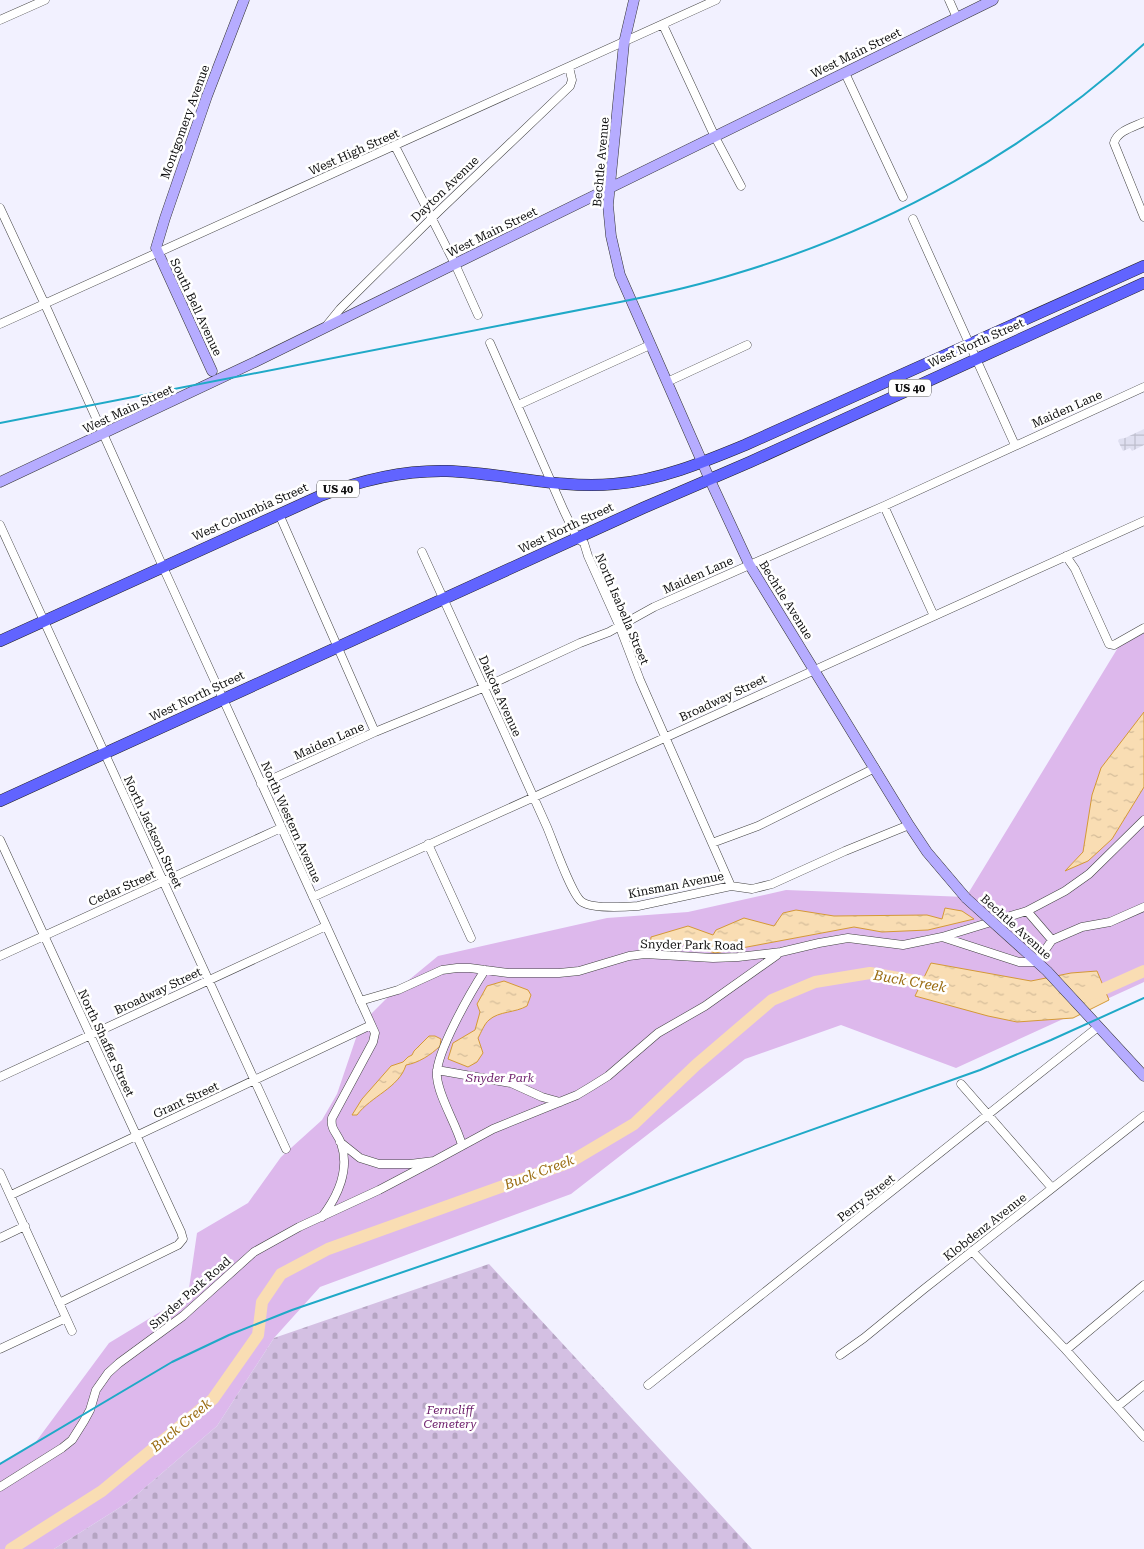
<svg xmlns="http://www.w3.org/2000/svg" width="1144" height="1549" font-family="'Roboto Serif',serif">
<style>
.green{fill:#ddb8ec}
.cemetery{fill:url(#cemetery-stones)}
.plaza{fill:url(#plaza-grid)}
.water{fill:url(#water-ripples);stroke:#d49936}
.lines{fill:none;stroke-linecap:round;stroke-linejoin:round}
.river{stroke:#f9ddb3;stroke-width:12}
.street-casing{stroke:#424242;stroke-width:9}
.secondary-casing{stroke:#313131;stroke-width:11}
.primary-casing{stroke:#202020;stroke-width:12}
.street{stroke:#fff;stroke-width:8}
.secondary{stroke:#b6acff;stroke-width:10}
.primary{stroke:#6164ff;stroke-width:11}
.rail{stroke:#1fa9c7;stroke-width:2}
.secondary-bridge-casing{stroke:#313131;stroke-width:11;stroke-linecap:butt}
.secondary-bridge{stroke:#b6acff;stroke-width:10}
.labels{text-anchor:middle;stroke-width:5;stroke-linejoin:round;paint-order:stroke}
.shield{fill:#fff;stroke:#575757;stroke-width:1}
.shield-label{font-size:11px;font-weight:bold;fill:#0f0f0f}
.street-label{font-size:12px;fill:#0f0f0f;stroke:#fff}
.park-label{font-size:12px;font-style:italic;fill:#6b1b69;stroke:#fff}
.water-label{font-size:14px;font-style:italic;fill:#9a6c11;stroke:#fff}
</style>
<defs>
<pattern id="cemetery-stones" width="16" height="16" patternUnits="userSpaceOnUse" patternTransform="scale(1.25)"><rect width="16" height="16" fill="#d4c0e3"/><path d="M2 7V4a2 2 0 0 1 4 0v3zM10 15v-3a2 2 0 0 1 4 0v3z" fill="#b5a4c2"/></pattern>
<pattern id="plaza-grid" width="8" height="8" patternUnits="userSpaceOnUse" patternTransform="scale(1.25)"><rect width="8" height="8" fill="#dfdff0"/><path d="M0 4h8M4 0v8" fill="none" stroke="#bebecd"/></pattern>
<pattern id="water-ripples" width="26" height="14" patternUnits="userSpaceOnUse" patternTransform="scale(1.25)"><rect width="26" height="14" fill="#f9ddb3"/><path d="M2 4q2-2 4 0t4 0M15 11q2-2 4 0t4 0" fill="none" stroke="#d4bc99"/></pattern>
</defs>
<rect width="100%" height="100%" fill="#f2f1ff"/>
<path class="green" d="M1144,628V982L956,1068L841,1025L745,1059L571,1194L320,1287L274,1338L217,1426L127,1503L54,1549H0V1464L35,1443L109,1343L188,1295L197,1233L248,1203L281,1157L322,1120L337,1094L357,1035L370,1015L387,998L438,956L607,918L688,912L786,890L966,897L1122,641Z"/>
<path class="cemetery" d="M489,1264L752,1549H54L127,1503L217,1426L274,1338Z"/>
<path class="plaza" d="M1144,429V445L1132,451L1130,448L1123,451L1118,441L1119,439L1125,438Z"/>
<path class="water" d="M1144,712V787L1112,839L1088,861L1065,871L1083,852L1092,795L1101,768Z
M945,908L962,911L974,919L928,930L882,932L854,927L715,953L685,944L664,948L650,947L651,937L688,926L713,935L716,930L744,918L774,926L783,913L796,910L834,916L927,915L942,919Z
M931,963L1031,981L1071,973L1097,971L1109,1000L1073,1018L1017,1022L988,1016L915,996Z
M504,981L528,990L531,995L527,1006C515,1013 499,1011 489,1020C484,1024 481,1033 478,1038L483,1053L477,1062L468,1067L448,1059L453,1043L475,1030L480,1012L477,1004L487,986Z
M429,1036H435L441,1039L440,1046C431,1055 418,1063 406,1065C399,1088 371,1096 357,1115H352L362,1099L391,1066L403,1062L408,1057L412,1055L414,1051Z"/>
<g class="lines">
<path class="river" d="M1089,994L1097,992L1144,971
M11,1549L102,1491L213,1399L258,1335L262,1302L281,1274L328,1249L570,1162L634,1124L696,1065L772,1000L815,982L870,973L939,985"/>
<defs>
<path id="street" d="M949,0L957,18
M0,20L45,0
M663,25L715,137L741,186
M845,73L903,197
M1144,122C1133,127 1117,131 1114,143L1144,217
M395,146L455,264L478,315
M0,208L48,311L163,567L375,1033L373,1042L332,1118C330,1129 337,1133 341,1143C350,1169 338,1196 322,1217
M913,219L1015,445
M0,324L716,0
M327,325L340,309L439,211L570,86L572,80L569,67
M490,343L564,511L577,538L584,543L588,556L619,625L640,680L731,886
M667,382L747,345
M518,405L650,345
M884,506L934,616
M279,514L375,732
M0,525L286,1149
M422,552C464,644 506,735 547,827C553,841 572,896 582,902C593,909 625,907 638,906L731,886L752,889L772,884L845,851L909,825
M1066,556L1075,569L1109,644L1114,645L1144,628
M261,784L375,732L485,687L580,643L609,632L654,607L884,506L1144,387
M0,840L181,1232L183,1239L178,1245L59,1303
M712,843L758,826L875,768
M428,844L471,938
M313,897L1144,521
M1027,911L1052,940L1082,927L1110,922L1144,907
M942,937L1019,962H1037L1052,940
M0,956L281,828
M360,1001L398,990L442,970L457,968H470L508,973H559L579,971L629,956L645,954L713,958L738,957L781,952L819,943L848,938L903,945L942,937L1027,911L1065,891L1089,874L1144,820
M437,1070L511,1083L542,1097L560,1102
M0,1077L326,926
M961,1084L1052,1188
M340,1142L360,1158L379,1164H410L434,1161L493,1129L577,1095L592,1086L608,1076L658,1033L705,1006L777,955
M462,1145C456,1123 439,1098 437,1077C434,1055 472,990 485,970
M0,1173L72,1331
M11,1195L371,1025
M0,1238L25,1226
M972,1251L1066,1350L1144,1437
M0,1349L66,1318
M1066,1350L1144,1285
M840,1355L864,1338L924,1289L1144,1116
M648,1385L1098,1027
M1117,1407L1144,1385
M0,1487L62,1448L72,1440L84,1421L90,1410L96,1390L108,1373L119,1363L183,1316L254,1252L299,1227L379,1190L434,1161"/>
<path id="secondary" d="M634,0L624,43L608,205L611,236L620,275L710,480L749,564L909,825L927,852L966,898
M212,371L156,248L165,218L207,96L244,0
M0,482L255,362L993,0
M1026,952L1047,971L1144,1076"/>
<path id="primary" d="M0,641L320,496C361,480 403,470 447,471C502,473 558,489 614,484C658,481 704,462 745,445L1144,266
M0,801L643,508L750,462L1144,283"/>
</defs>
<use href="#street" class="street-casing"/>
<use href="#secondary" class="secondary-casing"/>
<use href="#primary" class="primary-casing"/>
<use href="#street" class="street"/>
<use href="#secondary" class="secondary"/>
<use href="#primary" class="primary"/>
<path class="rail" d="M0,423L620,302C660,294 700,285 738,273C888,228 1029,150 1144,44
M0,1464L172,1362L229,1335L292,1310L634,1193L980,1070L1051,1040L1144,998"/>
<defs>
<path id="secondary-bridge" d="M966,898L1026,952"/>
</defs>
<use href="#secondary-bridge" class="secondary-bridge-casing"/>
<use href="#secondary-bridge" class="secondary-bridge"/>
</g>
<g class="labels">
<g class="shield">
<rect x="889" y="379.5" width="42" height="17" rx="4"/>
<rect x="317" y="480.5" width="42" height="17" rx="4"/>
</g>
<g class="shield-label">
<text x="910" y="392">US 40</text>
<text x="338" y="493">US 40</text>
</g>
<g class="street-label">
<text transform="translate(856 53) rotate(-26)" y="4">West Main Street</text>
<text transform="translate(185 122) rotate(-70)" y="4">Montgomery Avenue</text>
<text transform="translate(354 152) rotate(-24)" y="4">West High Street</text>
<text transform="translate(601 162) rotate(-85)" y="4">Bechtle Avenue</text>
<text transform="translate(445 189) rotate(-44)" y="4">Dayton Avenue</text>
<text transform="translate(492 232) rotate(-26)" y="4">West Main Street</text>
<text transform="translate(196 307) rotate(65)" y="4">South Bell Avenue</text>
<text transform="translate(976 343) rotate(-24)" y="4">West North Street</text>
<text transform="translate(128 409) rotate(-25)" y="4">West Main Street</text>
<text transform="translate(1067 409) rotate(-24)" y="4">Maiden Lane</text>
<text transform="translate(250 512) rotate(-24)" y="4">West Columbia Street</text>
<text transform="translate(566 528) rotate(-25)" y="4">West North Street</text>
<text transform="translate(698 575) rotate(-24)" y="4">Maiden Lane</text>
<text transform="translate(786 600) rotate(58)" y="4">Bechtle Avenue</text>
<text transform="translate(622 609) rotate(67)" y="4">North Isabella Street</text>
<text transform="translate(197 696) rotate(-25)" y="4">West North Street</text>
<text transform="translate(500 696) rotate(66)" y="4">Dakota Avenue</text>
<text transform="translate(723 698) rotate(-25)" y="4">Broadway Street</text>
<text transform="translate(329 741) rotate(-24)" y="4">Maiden Lane</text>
<text transform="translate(291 822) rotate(66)" y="4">North Western Avenue</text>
<text transform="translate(153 832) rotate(65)" y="4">North Jackson Street</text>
<text transform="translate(676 885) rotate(-11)" y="4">Kinsman Avenue</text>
<text transform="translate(122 888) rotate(-24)" y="4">Cedar Street</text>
<text transform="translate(1016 927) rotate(42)" y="4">Bechtle Avenue</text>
<text transform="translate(692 945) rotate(1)" y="4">Snyder Park Road</text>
<text transform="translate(158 991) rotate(-25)" y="4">Broadway Street</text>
<text transform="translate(106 1043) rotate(65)" y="4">North Shaffer Street</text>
<text transform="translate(186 1100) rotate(-25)" y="4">Grant Street</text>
<text transform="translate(866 1198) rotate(-38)" y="4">Perry Street</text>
<text transform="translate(985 1227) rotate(-38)" y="4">Klobdenz Avenue</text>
<text transform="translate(190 1293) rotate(-41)" y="4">Snyder Park Road</text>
</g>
<g class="park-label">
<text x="500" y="1082">Snyder Park</text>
<text x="450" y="1414">Ferncliff<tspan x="450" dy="14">Cemetery</tspan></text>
</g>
<g class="water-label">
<text transform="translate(910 981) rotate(10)" y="5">Buck Creek</text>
<text transform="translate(539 1172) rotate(-21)" y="5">Buck Creek</text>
<text transform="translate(181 1425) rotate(-40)" y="5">Buck Creek</text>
</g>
</g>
</svg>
